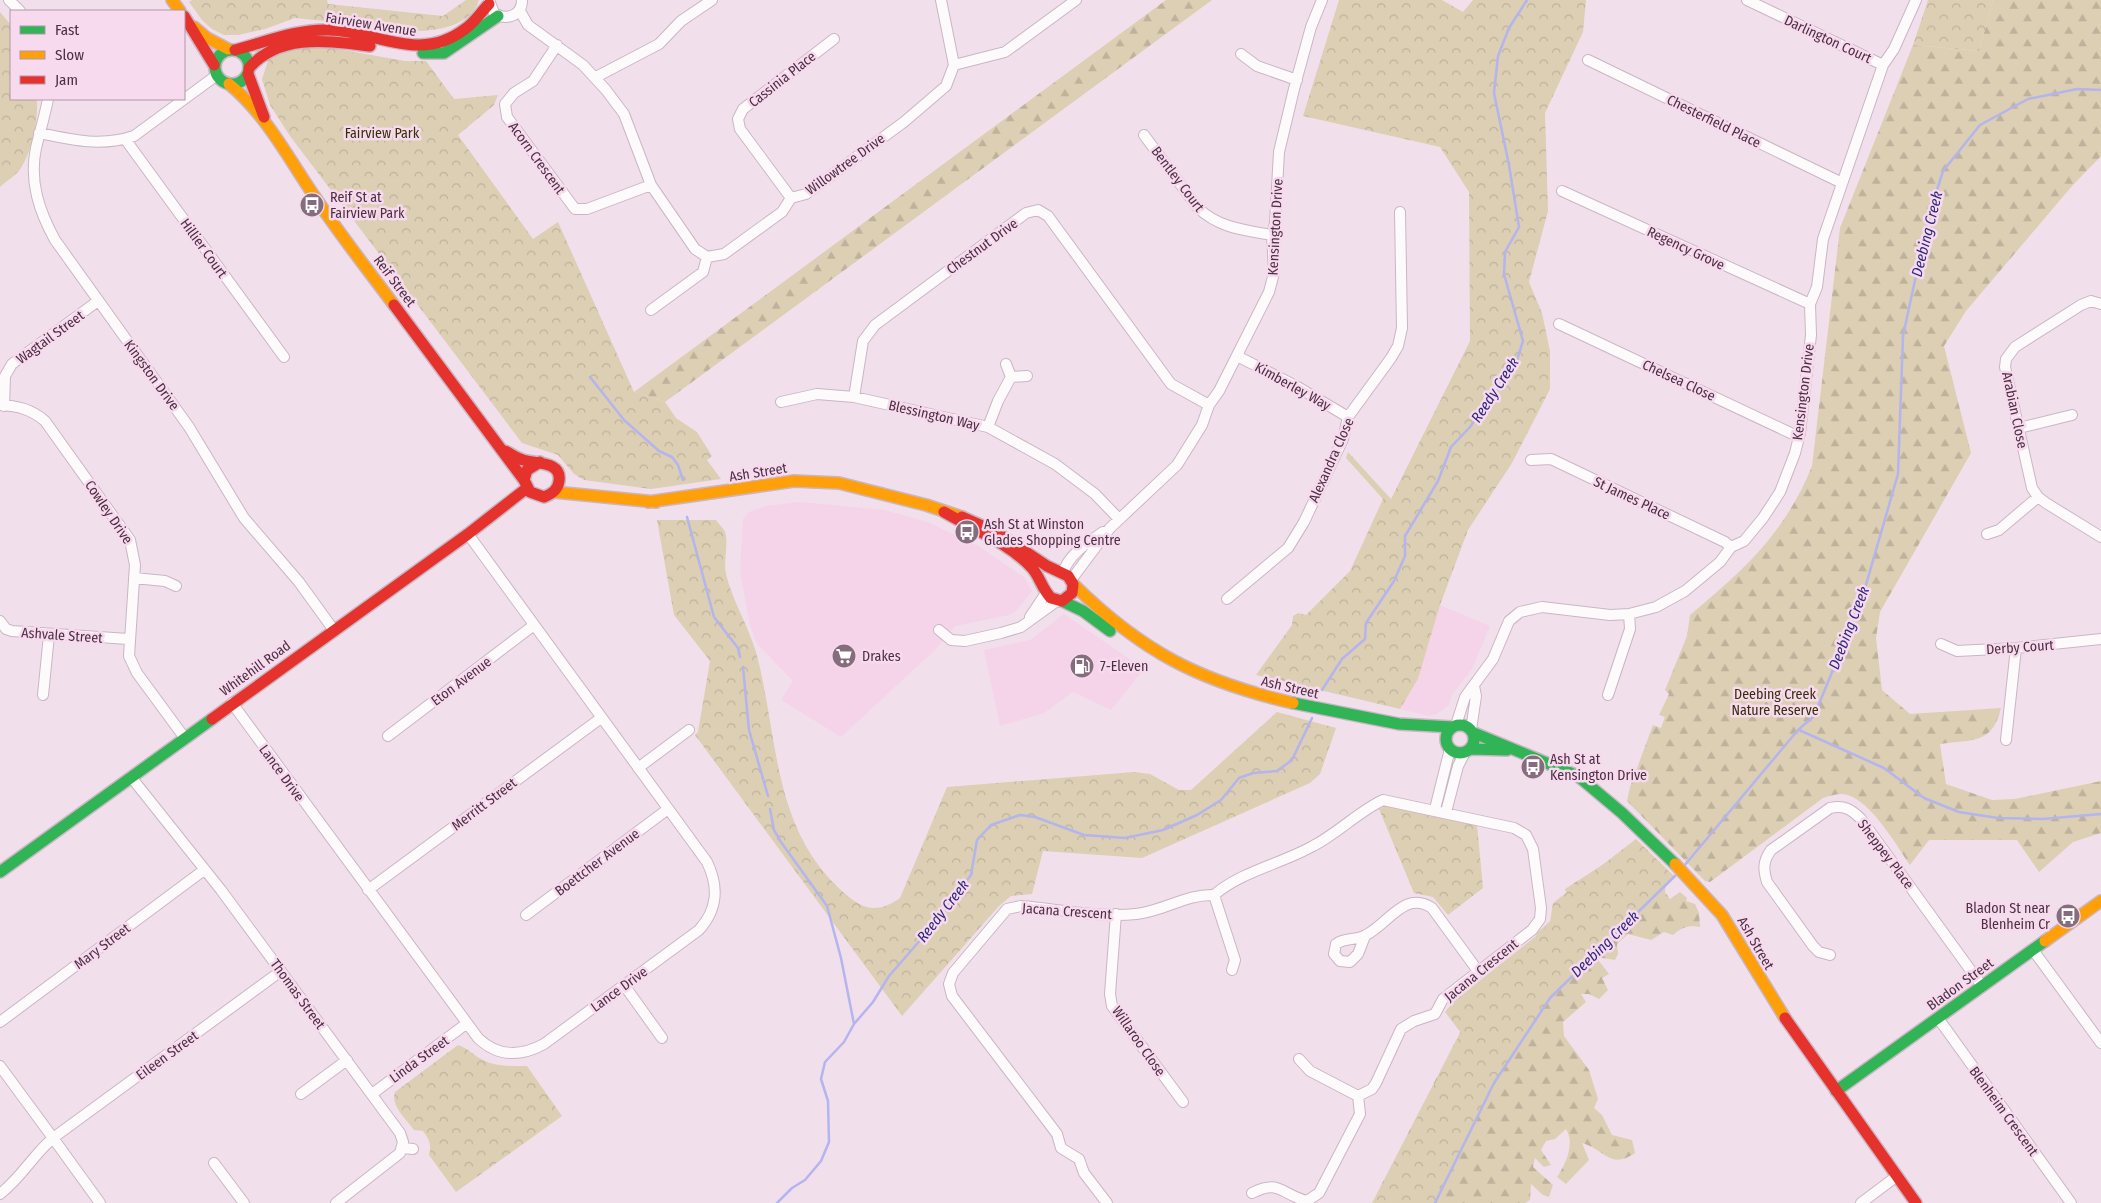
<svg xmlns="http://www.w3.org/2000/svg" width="2101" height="1203" font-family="'Fira Sans Condensed',sans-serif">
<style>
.built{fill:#f5d3e9}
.forest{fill:url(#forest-firs)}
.park{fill:url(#park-crowns)}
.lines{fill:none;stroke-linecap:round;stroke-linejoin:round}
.stream{stroke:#b4b4ee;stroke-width:2.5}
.street-casing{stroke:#cab6c3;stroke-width:12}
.fast-casing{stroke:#cab6c3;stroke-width:14}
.slow-casing{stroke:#cab6c3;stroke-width:14}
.jam-casing{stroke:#cab6c3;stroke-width:14}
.street{stroke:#fdfafc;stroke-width:10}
.fast{stroke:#30b455;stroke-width:11}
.slow{stroke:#ff9f0a;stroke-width:11}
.jam{stroke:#e5322d;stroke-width:11}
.labels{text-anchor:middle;stroke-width:5;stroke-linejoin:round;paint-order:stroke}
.street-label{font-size:14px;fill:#4b2f42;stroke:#f7daed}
.park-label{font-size:14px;fill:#362f06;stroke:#f7daed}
.poi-label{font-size:14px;fill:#4b2f42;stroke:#f7daed;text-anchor:start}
.water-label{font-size:15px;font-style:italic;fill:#2e2780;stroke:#f7daed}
</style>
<defs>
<pattern id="forest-firs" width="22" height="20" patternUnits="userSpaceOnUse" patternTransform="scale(1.25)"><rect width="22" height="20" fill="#dccfb4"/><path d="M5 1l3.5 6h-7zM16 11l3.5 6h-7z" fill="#beb29c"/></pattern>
<pattern id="park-crowns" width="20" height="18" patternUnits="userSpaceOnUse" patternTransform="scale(1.25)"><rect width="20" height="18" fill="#dccfb4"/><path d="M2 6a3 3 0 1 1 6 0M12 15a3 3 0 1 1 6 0" fill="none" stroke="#beb29c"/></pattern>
</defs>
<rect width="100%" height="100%" fill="#f1e0eb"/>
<path class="built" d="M799,502L885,510L930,523L980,547L1025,578L1032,591L1016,611L1009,615L955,626L936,649L841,737L781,700L793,681L757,644L750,626L740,571L743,519L749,512L767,506Z
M1440,605L1490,626L1472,669L1452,695L1449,705L1437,714L1428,716L1400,709L1418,679Z
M1064,614L1144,669L1111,710L1073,692L1044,713L1000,726L984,650L1030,640Z"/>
<path class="forest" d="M1166,0H1212L665,402L634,392Z
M1993,0H2101V156L2072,186L1966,311L1944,346L1971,453L1880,612L1876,638L1882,690L1910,714L2001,708C1992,745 1973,739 1940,744L1946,784L1992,800L2015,799L2101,781V833L2073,842L2039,872L2017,840H1929L1910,865C1896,845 1868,795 1842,794C1836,794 1829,796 1823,798L1710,882L1705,881L1627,801L1630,787L1653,725L1661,728L1665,717L1659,715L1669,694L1665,690L1687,636L1690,615C1745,569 1785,533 1812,466L1840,228L1913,45L1979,51Z
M1610,860L1666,884L1665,892L1670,899L1680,892L1687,898L1686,901L1695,904L1699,913L1700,927C1689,925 1682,927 1673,935L1664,932L1651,940L1628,934L1617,944L1618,954L1615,960L1596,957L1609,974L1602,978L1608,990L1599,999L1589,994H1581L1586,1002L1563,1022L1564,1036L1589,1070L1598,1099L1594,1108L1602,1115L1612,1135L1632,1140L1635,1153C1610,1170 1606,1150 1582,1143L1589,1160L1566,1184L1557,1177C1566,1164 1575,1143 1566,1129L1555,1139L1546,1141L1541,1150L1551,1165L1544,1167L1535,1158L1533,1167L1553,1185L1549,1197L1543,1195L1531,1184L1530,1200L1525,1203H1372L1467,1019L1534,945L1537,933L1570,903L1565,889Z"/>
<path class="park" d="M192,0H327L328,4L443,16L466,0H479C472,24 442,30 421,31L295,18L265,29L238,35H224L212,29L202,20L189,2Z
M1339,0H1442L1463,12L1473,0H1586L1583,32L1545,113L1548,211L1529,282L1542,313L1550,351V389L1512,463L1468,530L1440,605L1418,679L1400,709L1256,675L1292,625L1293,616L1298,613L1306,615L1350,571L1383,499L1346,458L1348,452L1391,499L1470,341L1469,192L1440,147L1303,116Z
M1928,0H1993L1979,51L1913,45Z
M0,12L11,25V99H37C38,122 33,148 21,168C17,175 6,181 0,187Z
M294,47H326L405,61H426L454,99L498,95L494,105L458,135L533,239L558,222L634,392L665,402L676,418L697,432L712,456L707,460L721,479L651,489L584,480L574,474L558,455L522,443L290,136L270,105L262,79L269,58Z
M657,520H716C718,523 723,528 725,532C729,544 723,561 726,574C732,600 748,625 756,652C779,737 771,827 843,892C863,910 877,914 900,898L947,787L1134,772L1150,774L1179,790H1191L1277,712L1336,728L1320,774L1310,783L1142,858L1043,851L1032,894L1011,896L999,906L902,1016L695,735L698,732L710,661L674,615Z
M1390,804L1477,825L1483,888L1448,915L1433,897L1414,893L1379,809Z
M1636,839L1675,877L1550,998L1494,1083L1435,1203H1373L1461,1033L1445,1012L1455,1000L1545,929L1550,922L1553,903Z
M458,1045C468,1048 474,1056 483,1060C497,1067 512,1066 527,1066L562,1116L456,1192L429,1155C432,1145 429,1139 423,1131L414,1130C407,1120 390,1105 395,1092Z"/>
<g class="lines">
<path class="stream" d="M590,377L624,420L659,451L672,457L678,465L683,480
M687,517L714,617L738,648L740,657
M743,667L749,730L768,796
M1322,690L1342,659L1365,639L1366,623L1394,581L1405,556V536L1438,481L1451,447L1470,427L1516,363L1523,341L1504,274L1505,252L1519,227L1509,165L1494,93L1498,56L1509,28L1527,0
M1799,730L1884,768L1924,798L1959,812L1998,818L2043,819L2101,814
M770,809L774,830L781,842L827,906L841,958L854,1024
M1684,866L1798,730L1814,716L1861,602L1898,474L1903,336L1929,215L1943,171L1980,125L2028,99L2077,89L2101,90
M777,1203L792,1188L805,1180L821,1161L829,1142L828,1101L821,1079L825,1062L844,1042L854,1024L873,1002L889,976L937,921L971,875L977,840L991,825L1020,815L1035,817L1084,835L1125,838L1163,830L1197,815L1221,800L1239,778L1253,773L1277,771L1292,760L1312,718
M1435,1203L1494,1083L1550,998L1677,874"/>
<defs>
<path id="street" d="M9,0L20,11
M489,0L494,13C506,21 522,16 522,0
M1747,0L1883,65
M520,11L528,25L583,65L606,90L624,114L651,185L695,249L707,257L724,254L782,212L791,198L806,194L904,122L946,86L954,65L941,0
M557,45L533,81L514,93L505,104L507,117L575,209H587L651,185
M1241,54L1257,66L1297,80
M1588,60L1840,182
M954,65L1005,52L1076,0
M596,77L659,44L681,21L712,0
M48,99C45,115 40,131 36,148C29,181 39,211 55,240L189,427L244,518L299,582L333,629
M39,133C72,140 102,147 134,136L217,75
M1144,135L1198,208C1219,228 1244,230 1272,235
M125,139L284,357
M1562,191L1810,304
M791,198L740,129L738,119L743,109L834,39
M2101,304L2091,301L2081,305L2015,347L2006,359L2005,367L2032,488L2038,497L2046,503L2101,537
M651,310L703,272L707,257
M1559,324L1799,437
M1237,356L1296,386L1348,417
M1006,364L1011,377L1027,376
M854,397L863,341L875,325L1026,213L1038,210L1048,216L1171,384L1209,405
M781,402L817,394L854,397L988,427L1055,464L1095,494L1119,519
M0,405C18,406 31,409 45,421L130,540L135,565L129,656L137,673L184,737
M4,406L5,376L12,364L98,301
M988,427L998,401L1011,377
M2019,428L2072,415
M1531,460L1551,459L1725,542L1731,547
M1987,534L1999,530L2038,497
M1063,573C1068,555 1088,542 1103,532
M134,578L165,581L176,586
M1071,580L1110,528L1177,465L1202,425L1209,405L1219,391L1269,292L1274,273L1272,235L1275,223L1279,152L1294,89L1311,27L1322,0
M1227,599L1288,548L1304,522L1343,439L1348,417L1391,358L1398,346L1402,328L1400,212
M1030,617L1046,593
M0,621L6,629L12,631L128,639
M939,630L951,640L965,641L1001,633L1021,627L1057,601
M1941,644L1957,651L2016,648L2101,639
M43,695L49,635
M1608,695L1630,629L1629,614
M232,703L478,1038C498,1057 520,1057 544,1044L699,930C718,909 719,887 707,862L468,534
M1456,725L1465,697L1493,659L1509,621L1520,612L1542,607L1610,615L1629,614L1656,607L1685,591L1720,562L1731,547L1744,541L1763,518L1780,492L1795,453L1800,433L1811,335L1810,304L1817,287L1823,239L1883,65L1894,49L1916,0
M1471,730L1476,696L1474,686
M388,736L534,625
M2006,740L2016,648
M638,768L689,730
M131,777L221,890L400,1133L403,1142L400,1153L336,1203
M1435,809L1450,749
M1446,812L1458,766L1465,752
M368,890L601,718
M1214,895L1235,960L1232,970
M1116,914L1110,994L1112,1006L1183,1102
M526,915L668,809
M1365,936L1358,954L1350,962L1340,961L1334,954L1336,944C1345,937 1356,941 1366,935C1389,923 1405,890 1432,908L1478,971
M2033,950L2101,1043
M1830,955L1819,952L1813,946L1767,882C1763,869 1763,861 1771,850L1830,808C1844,805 1851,809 1861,819L1982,986
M624,985L662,1038
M1938,1018L2071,1203
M0,1022L204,870
M1299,1059L1310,1071L1358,1096
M0,1066L53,1138C33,1155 22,1177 0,1194
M301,1094L347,1060
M372,1094L466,1024
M403,1148L413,1149
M214,1163L244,1203
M1252,1193C1280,1179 1280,1194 1307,1201
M100,1203L53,1138L281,971
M1107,1203L1084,1173L1079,1159L1061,1148L1057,1134L952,996L949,984L953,973L1007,909L1021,906C1058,909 1099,918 1136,914C1164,911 1186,894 1214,895C1242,871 1281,864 1313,846C1338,833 1358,812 1383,800L1514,828L1526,835L1533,849L1541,908L1540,919L1532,930L1443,999L1435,1014L1414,1021L1401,1029L1376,1083L1372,1089L1358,1096L1360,1114L1319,1193L1307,1201V1203
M1861,1203L1897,1176"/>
<path id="fast" d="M215 67a17 17 0 1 1 34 0a17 17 0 1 1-34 0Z
M423,53H444L498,16
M1062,601L1083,611L1110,631
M1293,703L1399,724L1452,727
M1446 739a14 14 0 1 1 28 0a14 14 0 1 1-28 0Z
M1474,733L1578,776L1622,813L1675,864
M1471,749L1507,750
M0,872L212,719
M1836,1091L2045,941"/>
<path id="slow" d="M172,0L180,11
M194,27L207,38L228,49
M229,84C266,114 290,161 317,200C341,236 368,270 394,305
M554,492L656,502
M648,502L794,481L839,483L926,505L962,517
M1073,584C1142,652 1199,681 1293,703
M1675,864L1722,915L1785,1018
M2045,941L2101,901"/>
<path id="jam" d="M184,16L214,65
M235,50C266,42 296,29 329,30C378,31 419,64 465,29C475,22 481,12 489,4
M249,68C280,33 328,41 370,46
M248,74L264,117
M394,305L524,480
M505,451C511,454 517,458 523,460C536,464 562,461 559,481C558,490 552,494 544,497L530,492L524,480L527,470L540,462
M944,512C973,529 1009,543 1032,568C1040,577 1042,589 1051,598L1062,601L1072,593L1073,584L1068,576L1047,566L996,532L962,517
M212,719L468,534L527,488
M1785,1018L1916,1203"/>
</defs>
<use href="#street" class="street-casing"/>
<use href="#fast" class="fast-casing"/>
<use href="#slow" class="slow-casing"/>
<use href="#jam" class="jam-casing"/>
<use href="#street" class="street"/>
<use href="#fast" class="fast"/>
<use href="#slow" class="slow"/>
<use href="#jam" class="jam"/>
</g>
<defs>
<symbol id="bus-disc" viewBox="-11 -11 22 22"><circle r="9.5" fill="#856d7d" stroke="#f7daed"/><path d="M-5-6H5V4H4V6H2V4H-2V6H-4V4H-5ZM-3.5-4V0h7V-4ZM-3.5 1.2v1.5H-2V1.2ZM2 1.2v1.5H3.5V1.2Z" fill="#fff"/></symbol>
<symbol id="supermarket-disc" viewBox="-11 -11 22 22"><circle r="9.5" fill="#856d7d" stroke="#f7daed"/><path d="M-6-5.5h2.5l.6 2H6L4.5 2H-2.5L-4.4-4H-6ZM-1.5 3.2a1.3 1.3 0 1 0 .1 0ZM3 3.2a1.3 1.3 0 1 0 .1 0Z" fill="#fff"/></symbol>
<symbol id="fuel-disc" viewBox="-11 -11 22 22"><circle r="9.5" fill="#856d7d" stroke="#f7daed"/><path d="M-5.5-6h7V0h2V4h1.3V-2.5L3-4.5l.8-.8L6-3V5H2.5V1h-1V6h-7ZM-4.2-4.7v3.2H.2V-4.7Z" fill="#fff"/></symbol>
</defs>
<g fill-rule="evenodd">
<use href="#bus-disc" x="298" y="191" width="28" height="28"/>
<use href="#bus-disc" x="953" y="518" width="28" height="28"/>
<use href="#supermarket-disc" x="830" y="642" width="28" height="28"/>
<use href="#fuel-disc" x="1068" y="652" width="28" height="28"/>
<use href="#bus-disc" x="1519" y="753" width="28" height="28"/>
<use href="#bus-disc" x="2054" y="902" width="28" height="28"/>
</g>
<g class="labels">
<g class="street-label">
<text transform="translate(371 24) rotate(9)" y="5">Fairview Avenue</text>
<text transform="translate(1828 39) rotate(25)" y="5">Darlington Court</text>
<text transform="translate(782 79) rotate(-38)" y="5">Cassinia Place</text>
<text transform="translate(1714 121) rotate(26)" y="5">Chesterfield Place</text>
<text transform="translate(537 158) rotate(54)" y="5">Acorn Crescent</text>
<text transform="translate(845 164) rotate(-36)" y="5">Willowtree Drive</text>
<text transform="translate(1178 179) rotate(53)" y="5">Bentley Court</text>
<text transform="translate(1275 227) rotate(-87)" y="5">Kensington Drive</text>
<text transform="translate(982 246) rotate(-36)" y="5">Chestnut Drive</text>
<text transform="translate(204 248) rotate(54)" y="5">Hillier Court</text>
<text transform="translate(1686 248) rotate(25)" y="5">Regency Grove</text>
<text transform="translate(395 281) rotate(53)" y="5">Reif Street</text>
<text transform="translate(50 337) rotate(-36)" y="5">Wagtail Street</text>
<text transform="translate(152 375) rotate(54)" y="5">Kingston Drive</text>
<text transform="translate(1679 380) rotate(25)" y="5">Chelsea Close</text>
<text transform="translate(1293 386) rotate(29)" y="5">Kimberley Way</text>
<text transform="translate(1803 392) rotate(-83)" y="5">Kensington Drive</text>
<text transform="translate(2015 410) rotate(78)" y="5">Arabian Close</text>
<text transform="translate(934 415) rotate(13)" y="5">Blessington Way</text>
<text transform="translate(1331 460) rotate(-66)" y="5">Alexandra Close</text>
<text transform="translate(758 472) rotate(-9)" y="5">Ash Street</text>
<text transform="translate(1632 498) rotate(25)" y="5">St James Place</text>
<text transform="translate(109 512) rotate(56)" y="5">Cowley Drive</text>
<text transform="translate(62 635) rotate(4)" y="5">Ashvale Street</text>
<text transform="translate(2020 647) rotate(-4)" y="5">Derby Court</text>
<text transform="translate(255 668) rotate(-36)" y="5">Whitehill Road</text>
<text transform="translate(461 681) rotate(-37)" y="5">Eton Avenue</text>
<text transform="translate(1290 687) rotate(13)" y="5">Ash Street</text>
<text transform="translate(282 773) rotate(54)" y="5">Lance Drive</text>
<text transform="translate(484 804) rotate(-37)" y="5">Merritt Street</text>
<text transform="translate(1886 854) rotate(53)" y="5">Sheppey Place</text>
<text transform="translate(597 862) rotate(-37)" y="5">Boettcher Avenue</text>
<text transform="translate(1067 911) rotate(4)" y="5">Jacana Crescent</text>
<text transform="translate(1756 943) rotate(60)" y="5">Ash Street</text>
<text transform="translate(102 946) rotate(-37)" y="5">Mary Street</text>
<text transform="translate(1481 970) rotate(-39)" y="5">Jacana Crescent</text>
<text transform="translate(1960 984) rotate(-36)" y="5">Bladon Street</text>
<text transform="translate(619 989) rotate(-36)" y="5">Lance Drive</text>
<text transform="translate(298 994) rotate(54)" y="5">Thomas Street</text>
<text transform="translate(1139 1041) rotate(55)" y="5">Willaroo Close</text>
<text transform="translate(167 1055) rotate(-36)" y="5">Eileen Street</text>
<text transform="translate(419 1059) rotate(-36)" y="5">Linda Street</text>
<text transform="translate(2004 1111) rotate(54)" y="5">Blenheim Crescent</text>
</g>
<g class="park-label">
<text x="382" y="138">Fairview Park</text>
<text x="1775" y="699">Deebing Creek<tspan x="1775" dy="16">Nature Reserve</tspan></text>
</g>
<g class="poi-label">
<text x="330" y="202">Reif St at<tspan x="330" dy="16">Fairview Park</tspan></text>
<text x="984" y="529">Ash St at Winston<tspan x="984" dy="16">Glades Shopping Centre</tspan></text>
<text x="862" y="661">Drakes</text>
<text x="1100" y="671">7-Eleven</text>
<text x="1550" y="764">Ash St at<tspan x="1550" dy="16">Kensington Drive</tspan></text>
<text x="2050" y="913" text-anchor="end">Bladon St near<tspan x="2050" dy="16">Blenheim Cr</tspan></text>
</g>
<g class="water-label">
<text transform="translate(1927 234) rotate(-76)" y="5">Deebing Creek</text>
<text transform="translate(1495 390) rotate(-57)" y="5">Reedy Creek</text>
<text transform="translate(1849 628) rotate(-69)" y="5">Deebing Creek</text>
<text transform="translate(943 911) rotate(-52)" y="5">Reedy Creek</text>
<text transform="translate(1605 944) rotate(-44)" y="5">Deebing Creek</text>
</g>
</g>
<rect x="10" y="10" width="175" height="90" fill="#f7daed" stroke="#b296a9"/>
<rect x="20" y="26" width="25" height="8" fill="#30b455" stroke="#b296a9"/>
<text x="55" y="35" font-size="15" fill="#4b2f42">Fast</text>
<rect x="20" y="51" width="25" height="8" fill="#ff9f0a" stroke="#b296a9"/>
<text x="55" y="60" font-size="15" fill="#4b2f42">Slow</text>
<rect x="20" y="76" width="25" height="8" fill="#e5322d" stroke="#b296a9"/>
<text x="55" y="85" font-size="15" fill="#4b2f42">Jam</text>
</svg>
